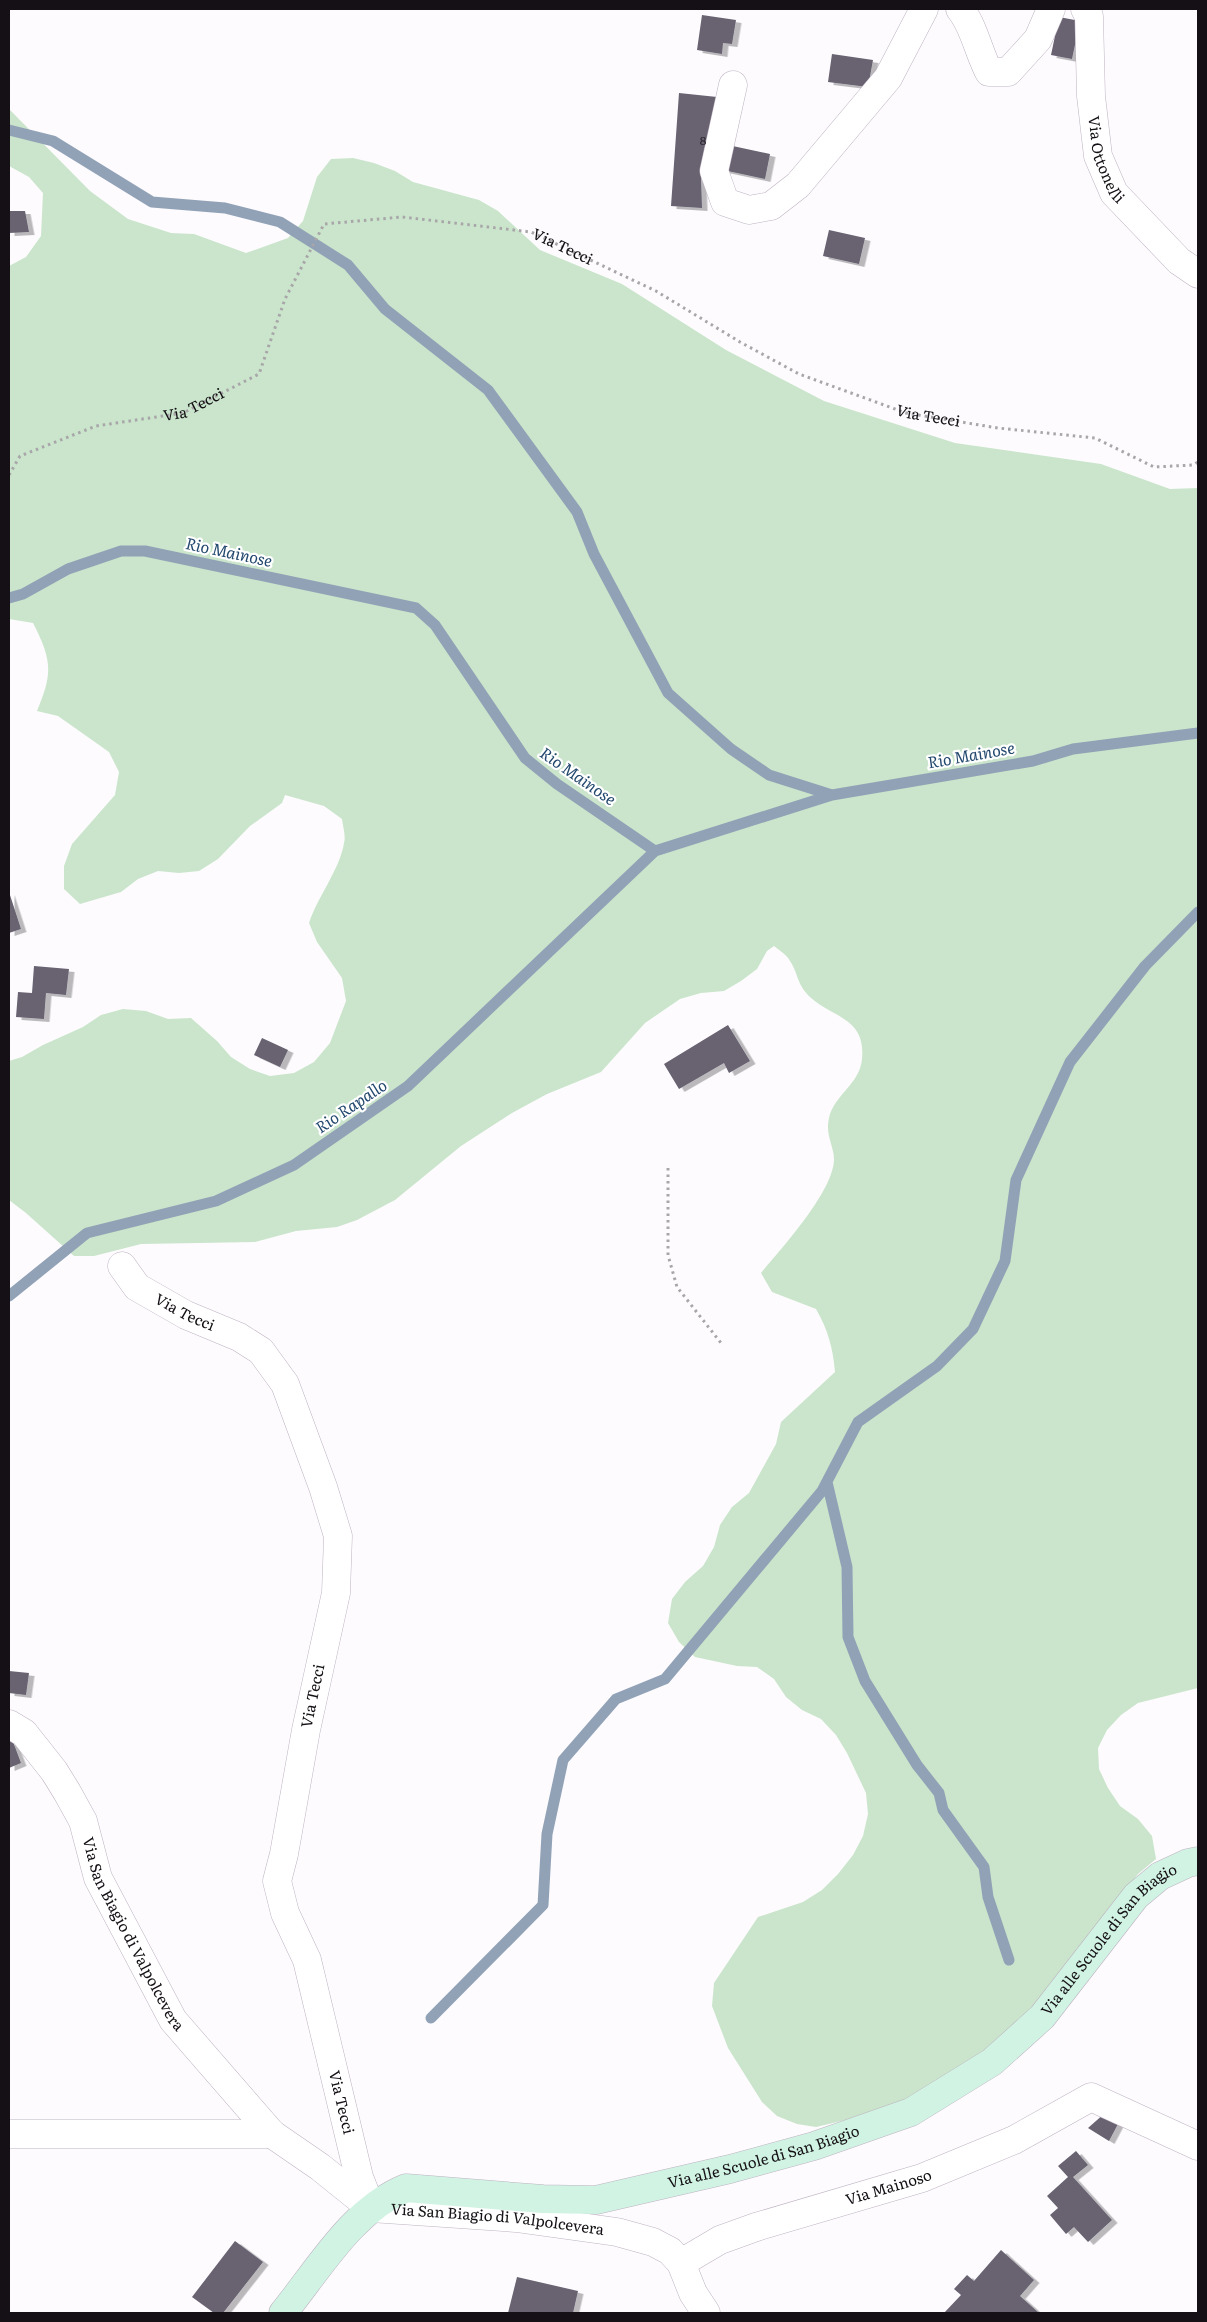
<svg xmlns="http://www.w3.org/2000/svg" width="1207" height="2322" font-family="Literata,serif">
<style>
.green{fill:#cae5cb}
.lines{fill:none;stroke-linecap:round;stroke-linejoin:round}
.stream{stroke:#91a2b7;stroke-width:11}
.building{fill:#676271;filter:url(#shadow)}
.street-casing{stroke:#beb3c2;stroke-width:29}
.secondary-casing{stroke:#beb3c2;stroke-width:29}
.path{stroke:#a8a6a9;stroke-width:3;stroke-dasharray:2.5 4;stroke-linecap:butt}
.street{stroke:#fff;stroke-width:28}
.secondary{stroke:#d1f3e3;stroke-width:28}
.labels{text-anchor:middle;stroke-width:4.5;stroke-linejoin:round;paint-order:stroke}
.number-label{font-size:12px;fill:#29242c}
.street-label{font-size:15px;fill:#141015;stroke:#fff}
.water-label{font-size:16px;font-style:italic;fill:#22486e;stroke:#fff}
</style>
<defs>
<filter id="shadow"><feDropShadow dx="5.5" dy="3" stdDeviation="0" flood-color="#0004"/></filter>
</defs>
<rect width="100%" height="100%" fill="#fdfbfe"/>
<path class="green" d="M9,109L90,191L128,219L171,233L194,234L246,253L288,238L303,221L317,177L331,159L353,158L374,163L395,171L413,182L479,200L498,211L540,250L622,284L726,350L824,401L955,443L1101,464L1170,489L1198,488V1688L1138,1703L1121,1715L1107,1730L1098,1748L1099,1769L1108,1788L1120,1806L1138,1819L1152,1836L1156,1859L1138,1874L1015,2033L913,2104L816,2127L797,2124L777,2116L762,2102L728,2048L712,2006L714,1983L758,1917L803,1902L822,1890L838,1874L853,1855L863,1836L868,1814L866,1793L847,1753L836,1735L821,1719L802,1710L786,1697L774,1679L757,1667L737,1666L695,1657L679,1642L668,1623L672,1599L685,1582L703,1566L714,1547L720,1525L732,1507L749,1493L776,1444L781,1422L835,1372C833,1348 828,1330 816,1309L772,1292L761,1273C781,1249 834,1191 834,1159C834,1146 825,1135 829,1118C834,1095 860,1084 862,1059C866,1017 832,1018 810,997C796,983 799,975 790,961C787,955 779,950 774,946L767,951L757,969L741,981L724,991L701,993L680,999L645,1023L601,1072L547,1094L512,1113L461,1146L395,1200L357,1220L337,1227L296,1231L255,1242L141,1244L94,1256H74L26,1213L9,1200V1061L22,1057L43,1045L83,1027L101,1015L123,1009L146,1011L168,1019L191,1018L217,1041L231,1057L250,1069L270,1076L294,1073L314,1062L330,1043L346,1001L342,978L317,942L309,923C318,896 340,869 344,843C346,836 343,827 342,819L324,806L285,795L282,803L250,826L218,859L199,871L179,873L158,871L138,879L121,892L80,904L64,889V866L72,844L115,795L119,772L109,752L58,716L37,711C53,673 52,660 33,623L9,619V266L26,257L41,236L43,193L29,177L9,166Z"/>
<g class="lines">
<path class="stream" d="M9,130L53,141L152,202L225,208L280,222L348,265L385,309L488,390L577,512L594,554L668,693L731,749L769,775L832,795
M9,598L23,594L68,569L121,551H145L416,608L435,625L525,758L557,784L655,851L832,795L1033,761L1073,749L1198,733
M9,1296L87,1233L216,1201L294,1165L408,1086L655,851
M827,1482L847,1567L848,1637L865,1681L917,1765L939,1793L943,1810L984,1867L988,1897L1009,1960
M431,2018L543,1905L547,1834L563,1760L616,1699L665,1679L822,1491L858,1422L937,1366L973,1329L1005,1261L1016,1180L1070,1062L1145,966L1198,912"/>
</g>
<path class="building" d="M702,15L736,20L732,44L723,43L722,54L697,50Z
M1059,17L1080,21L1072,59L1051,55Z
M832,54L873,60L868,87L828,82Z
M679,93L717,97L706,179L701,178L702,208L671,206Z
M728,145L770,154L765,179L723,170Z
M9,211H25L29,232L9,233Z
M829,230L865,238L859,264L823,256Z
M9,892L21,929L9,933Z
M34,966L69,969L66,995L46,993L44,1019L16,1017L18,992L32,993Z
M728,1025L750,1061L729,1073L724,1063L679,1089L664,1064Z
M262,1038L288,1050L280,1067L254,1055Z
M9,1671L29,1673L26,1695L9,1693Z
M12,1739L21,1763L9,1768V1740Z
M1105,2113L1118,2124L1109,2141L1088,2128Z
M1076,2151L1088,2165L1073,2177L1112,2220L1088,2242L1074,2227L1066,2234L1050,2215L1058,2208L1047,2196L1068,2177L1058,2166Z
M235,2241L263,2262L223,2313H214L192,2297Z
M1001,2250L1034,2280L1020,2296L1039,2313H944L961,2295L954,2289L967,2275L974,2281Z
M517,2277L578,2291L573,2313H508Z"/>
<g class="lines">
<defs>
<g id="street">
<path d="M960,9C974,26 978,51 989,72H1008L1038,39L1051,9"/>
<path id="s2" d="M1085,9L1089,16L1091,96L1098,156L1114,193L1179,261L1198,274"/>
<path d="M733,85L714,171L725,202L749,210L771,206L798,185L888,78L924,9"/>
<path id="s3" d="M122,1266L137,1287L186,1315L239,1337L261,1351L285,1384L323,1487L338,1536L336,1593L306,1730L284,1854L277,1881L285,1913L307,1960L359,2177L371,2208"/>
<path id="s4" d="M9,1724L24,1733L54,1771L67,1792L83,1821L98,1878L173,2020L272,2134L320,2167L371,2208L516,2218L617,2232L653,2242L670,2251L681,2263L693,2293L706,2313"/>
<path d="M9,2134H272"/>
<path id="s5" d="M681,2263L720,2240L756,2227L922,2178L1014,2140L1091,2097L1198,2146"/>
</g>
<g id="secondary">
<path id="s6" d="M283,2313C319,2269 352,2210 406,2188L543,2199L596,2200L730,2169L814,2146L911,2112L992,2062L1042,2017L1136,1896L1160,1876L1188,1863L1198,1861"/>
</g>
</defs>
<use href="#street" class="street-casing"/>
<use href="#secondary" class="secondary-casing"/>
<g class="path">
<path id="s1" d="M9,475L20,456L96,426L183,413L259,374L285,299L324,224L402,217L531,232L656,291L740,342L799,374L906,413L998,428L1095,438L1154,467L1193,465L1198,462"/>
<path d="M668,1168V1255L677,1287L721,1343"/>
</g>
<use href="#street" class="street"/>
<use href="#secondary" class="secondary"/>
</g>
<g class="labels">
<g class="number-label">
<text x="703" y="145">8</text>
</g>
<g class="street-label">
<text dy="5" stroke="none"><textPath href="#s2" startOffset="154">Via Ottonelli</textPath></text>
<text dy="5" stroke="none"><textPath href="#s1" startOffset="684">Via Tecci</textPath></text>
<text dy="5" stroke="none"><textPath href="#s1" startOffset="204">Via Tecci</textPath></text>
<text dy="5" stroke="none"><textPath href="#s1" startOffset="1089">Via Tecci</textPath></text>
<text dy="5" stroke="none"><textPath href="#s3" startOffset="80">Via Tecci</textPath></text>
<text transform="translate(313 1696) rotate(-78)" y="5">Via Tecci</text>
<text dy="5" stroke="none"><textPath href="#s4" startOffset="248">Via San Biagio di Valpolcevera</textPath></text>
<text dy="5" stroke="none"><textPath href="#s6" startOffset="961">Via alle Scuole di San Biagio</textPath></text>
<text dy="5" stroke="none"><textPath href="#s3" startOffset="950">Via Tecci</textPath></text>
<text dy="5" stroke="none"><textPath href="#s6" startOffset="541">Via alle Scuole di San Biagio</textPath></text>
<text dy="5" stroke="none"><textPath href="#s5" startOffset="222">Via Mainoso</textPath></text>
<text dy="5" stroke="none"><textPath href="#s4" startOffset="745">Via San Biagio di Valpolcevera</textPath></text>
</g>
<g class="water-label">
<text transform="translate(229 552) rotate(12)" y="6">Rio Mainose</text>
<text transform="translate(971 755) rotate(-10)" y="6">Rio Mainose</text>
<text transform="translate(578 776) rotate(35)" y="6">Rio Mainose</text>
<text transform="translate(351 1106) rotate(-34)" y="6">Rio Rapallo</text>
</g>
</g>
<rect width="1207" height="2322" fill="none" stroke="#141015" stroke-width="20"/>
</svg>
